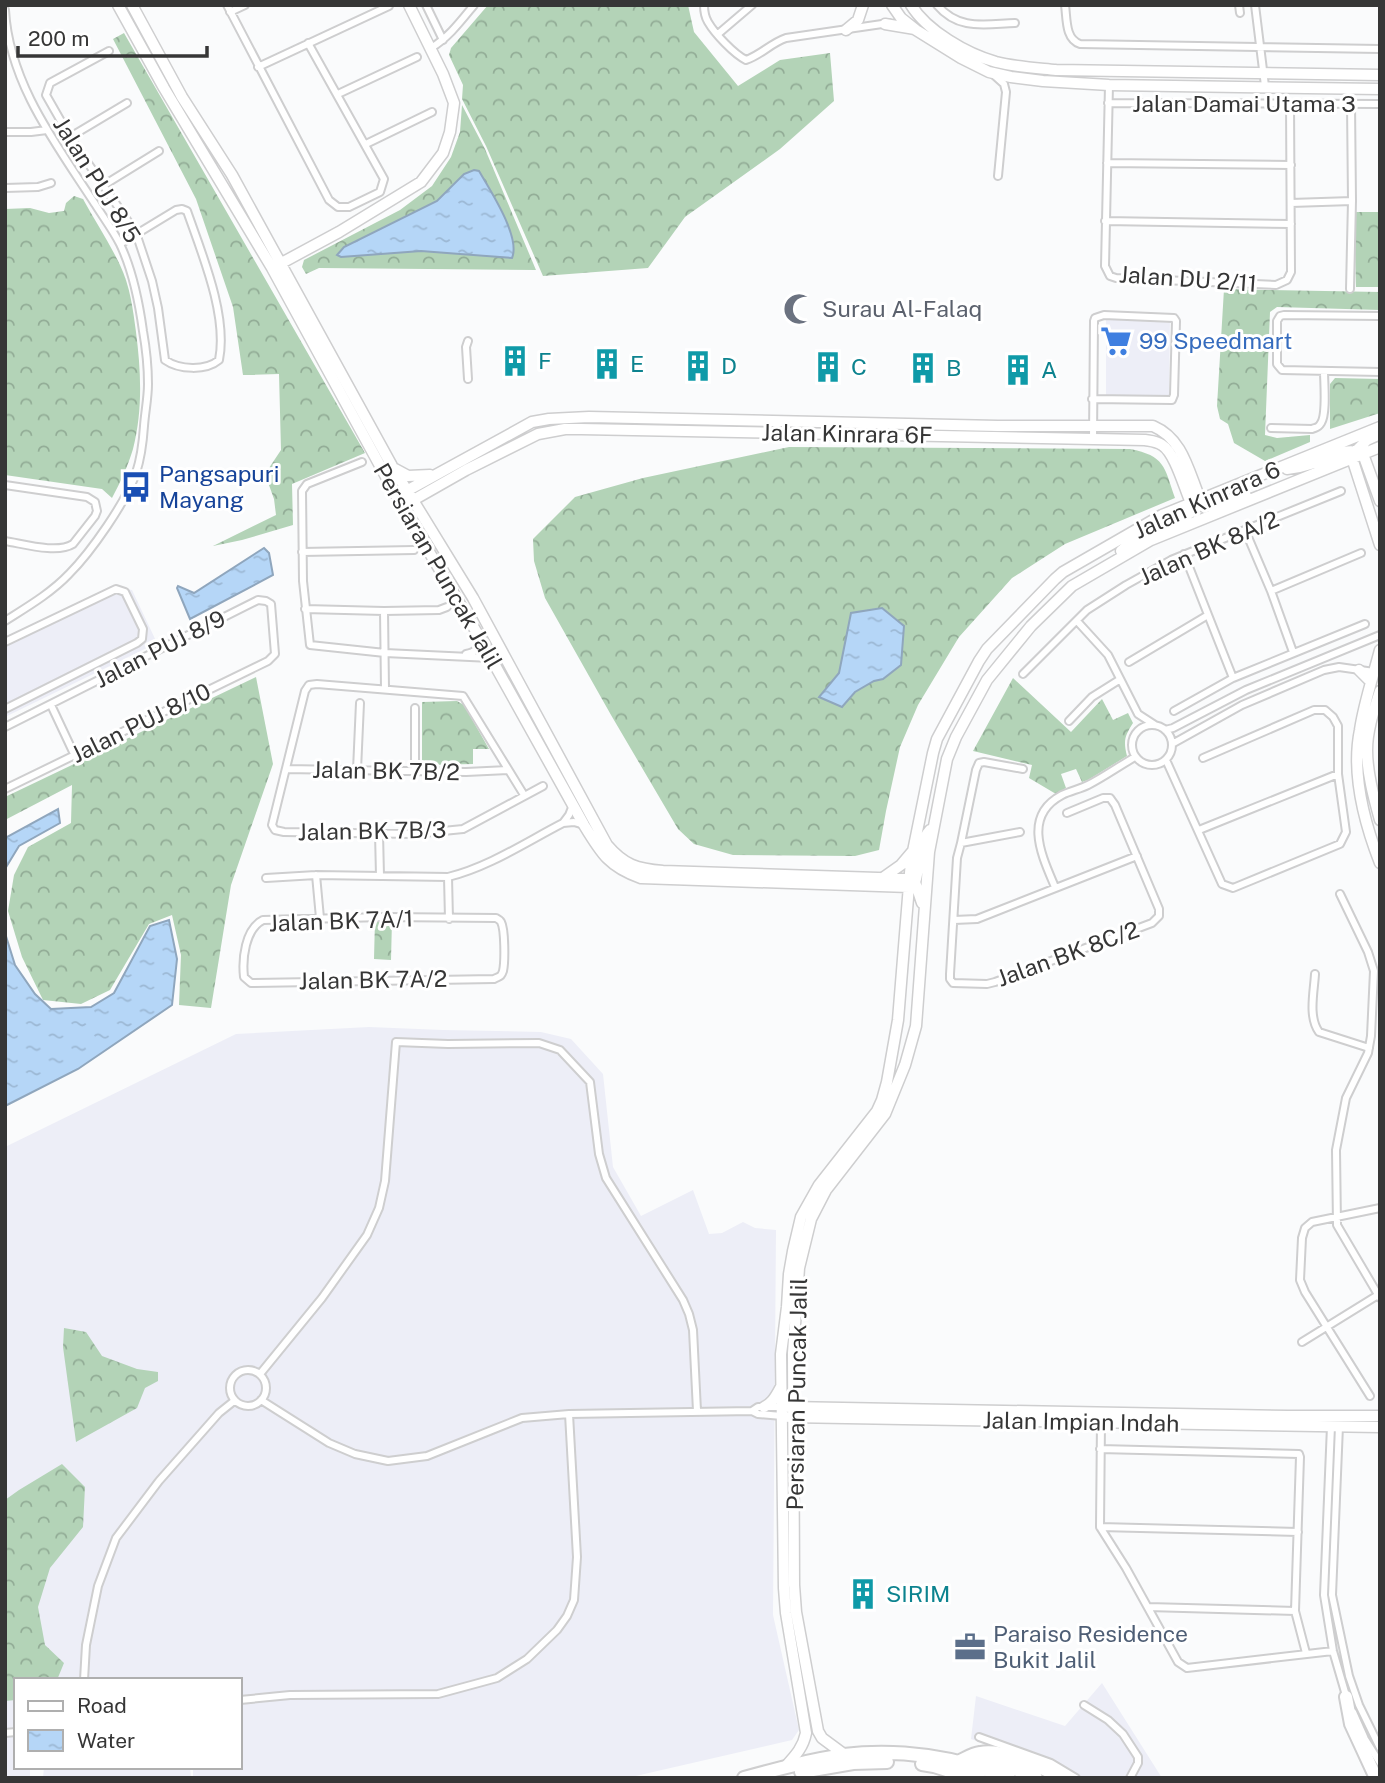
<svg xmlns="http://www.w3.org/2000/svg" width="1385" height="1783" font-family="'Public Sans',sans-serif">
<style>
.built{fill:#edeef7}
.forest{fill:url(#forest-crowns)}
.water{fill:url(#water-ripples);stroke:#8fa6bd;stroke-width:2}
.lines{fill:none;stroke-linecap:round;stroke-linejoin:round}
.street-casing{stroke:#cececf;stroke-width:10}
.secondary-casing{stroke:#cececf;stroke-width:13}
.highway-casing{stroke:#cececf;stroke-width:16}
.street{stroke:#fff;stroke-width:6}
.secondary{stroke:#fff;stroke-width:10}
.highway{stroke:#fff;stroke-width:12}
.labels{text-anchor:middle;stroke-width:6;stroke-linejoin:round;paint-order:stroke}
.street-label{font-size:23px;fill:#363636;stroke:#fff}
.worship-label{font-size:23px;fill:#5b616d;stroke:#fff;text-anchor:start}
.shop-label{font-size:23px;fill:#366cbe;stroke:#fff;text-anchor:start}
.culture-label{font-size:23px;fill:#0d838f;stroke:#fff;text-anchor:start}
.transit-label{font-size:23px;fill:#164399;stroke:#fff;text-anchor:start}
.service-label{font-size:23px;fill:#4e5e75;stroke:#fff;text-anchor:start}
</style>
<defs>
<pattern id="forest-crowns" width="20" height="18" patternUnits="userSpaceOnUse" patternTransform="scale(1.75)"><rect width="20" height="18" fill="#b3d3b7"/><path d="M2 6a3 3 0 1 1 6 0M12 15a3 3 0 1 1 6 0" fill="none" stroke="#92ac96"/></pattern>
<pattern id="water-ripples" width="26" height="14" patternUnits="userSpaceOnUse" patternTransform="scale(1.75)"><rect width="26" height="14" fill="#b5d6f7"/><path d="M2 4q2-2 4 0t4 0M15 11q2-2 4 0t4 0" fill="none" stroke="#9cb8d4"/></pattern>
</defs>
<rect width="100%" height="100%" fill="#fafbfc"/>
<path class="built" d="M1170,318L1169,397H1106V319Z
M112,586L132,590L157,643L5,717V637Z
M369,1027L443,1030L541,1032L571,1039L603,1074L613,1167L641,1216L693,1190L709,1234L722,1233L743,1222L755,1228L776,1230L773,1615L799,1730L792,1740L627,1778H193V1767H240V1680H16V1767H30V1778H5V1147L236,1034Z
M1102,1683L1162,1778H1066L1044,1765L971,1739L976,1696L1065,1726Z
M44,1767H190L191,1778H43Z"/>
<path class="forest" d="M488,5H688L694,32L738,86L780,60L830,53L834,101L780,149L685,217L648,268L543,276L486,146L462,99L463,85L449,55L451,48Z
M124,33L365,453L292,484L293,525L242,540L213,546L276,515L274,499L265,474L281,450L279,374L243,375L233,307L196,199L113,39Z
M462,105L485,149L536,270L319,268L306,274L302,267L304,260L400,210L432,186L451,157L460,132Z
M74,196L83,199C95,221 109,242 120,265C130,286 133,309 136,332C141,371 143,410 133,449C128,466 120,483 112,498L102,489L5,475V209L30,208L49,213L64,211L66,203Z
M1354,212H1380V287H1356Z
M1224,289L1380,292V310L1277,307L1270,312L1265,435L1277,438L1310,435V442L1265,461L1234,443L1228,424L1220,419L1217,406Z
M1335,378L1380,379V413L1330,429V384Z
M789,447L1130,449C1165,456 1164,466 1175,498L1065,544L1012,578L959,637L918,705L900,747L886,811L879,850L855,856L733,855L694,844L678,829L611,715L545,598L534,561L533,539L575,497L643,478Z
M256,677L273,764L231,885L211,1008L179,1005L181,955L172,915L149,924L110,990L81,1004L43,1000L22,957L8,911L14,875L28,847L71,823L72,785L5,820V797Z
M1013,678L1071,732L1102,699L1113,720L1128,713L1133,723C1125,736 1123,740 1127,756L1088,780L1082,782L1076,769L1061,774L1066,788L1056,794L1029,778L1032,765L973,751Z
M457,701L464,705L489,749H473V764L428,765L422,761V702Z
M375,919L392,920L391,960L374,959Z
M64,1328L86,1332L102,1356L137,1369L158,1372V1381L145,1388L137,1408L76,1442L63,1347Z
M62,1464L85,1487L83,1527L50,1568L38,1607L45,1645L64,1663L57,1680H16V1700L5,1701V1500L19,1490Z"/>
<path class="water" d="M474,170L479,171C490,190 521,237 512,258L421,251L341,257L337,255L344,247L437,201L464,174Z
M264,548L269,553L273,575L190,619L177,588L178,586L194,593Z
M882,608L904,626L901,665L883,679L874,681L855,692L842,707L819,697L839,673L851,613Z
M58,809L60,823L19,846L5,869V838Z
M169,920L177,959L172,1005L78,1069L5,1106V933L15,965L35,994L51,1009L91,1007L114,993L150,926Z"/>
<g class="lines">
<defs>
<path id="street" d="M227,5L329,200L338,207H349L380,192L384,179L308,43
M426,5L443,40
M704,5C704,11 705,17 708,22C715,34 734,54 746,60C761,55 771,43 786,38L889,23
M937,5C959,31 985,24 1015,23
M1065,5C1067,19 1065,39 1080,44L1380,49
M1239,5L1240,13
M1255,5L1265,86
M5,10C9,83 56,144 95,204C103,217 113,230 120,244C133,271 139,302 143,331C146,348 148,366 148,384C148,398 145,412 144,426C143,441 141,458 136,473C126,502 91,552 69,574C51,593 27,607 5,621
M230,12L245,5
M718,34L752,5
M431,48C449,37 460,22 474,5
M109,51L50,83L46,95L70,137L136,233L152,281L158,308L165,360C179,370 206,371 219,360C228,316 202,254 187,211L182,209L176,210L120,244
M258,67L389,6
M994,75L1004,84L1006,92L998,176
M1109,85L1105,266L1110,276L1116,278L1276,285L1287,280L1291,272L1290,104
M338,94L417,57
M1108,103L1380,104
M5,132H31L47,130
M70,137L127,103
M366,144L432,112
M1107,163L1291,165
M104,185L159,151
M5,188L38,187L51,183
M1291,203L1352,201
M1105,221L1291,224
M1350,289L1352,201L1351,104
M1380,316L1284,315L1280,316L1277,321V364L1282,370L1380,372
M468,379L466,347L468,341
M1092,399L1172,400L1174,395L1176,321L1174,318L1104,315L1095,318L1094,321L1093,439
M1271,428L1312,429C1317,427 1318,428 1321,423C1327,414 1324,383 1324,371
M362,462L307,484L302,491L303,581L310,645L385,653L491,658
M5,485L87,497L95,502L97,511L95,516L73,544C57,554 24,544 5,541
M1245,530L1271,591L1293,652
M302,552L414,550
M1184,554L1233,678
M1271,591L1361,553
M305,609L384,611L439,610L447,607
M384,611L385,689
M1077,621L1108,655L1138,714L1155,725
M5,642L116,589L125,592L143,629L142,639L137,643L5,709
M466,654C476,652 479,649 478,639
M1129,662L1208,615
M1023,674L1087,610L1126,585L1171,560L1341,491
M51,705L75,756
M415,708V771
M1174,711L1233,678L1365,624
M1069,721L1092,697L1119,680
M1132 745a20 20 0 1 1 40 0a20 20 0 1 1-40 0Z
M5,727L258,600L266,601L271,604L275,654L268,661L5,789
M1165,730L1173,728L1246,690L1380,635
M1172,744L1242,705L1324,670L1339,667L1374,672
M1166,760L1222,884L1233,888L1340,844L1346,832L1338,774V726L1333,717L1325,710H1314L1203,758
M286,769L466,772L508,770
M1023,769L984,762L979,763L976,770L961,843L957,858L950,974V979L953,983L987,984L995,982L1152,923L1159,916V909L1115,805L1110,798H1103L1067,813
M357,770L360,703
M524,795L463,696L317,684L309,685L305,691L272,825L275,830L284,832L413,834L463,829L543,786
M563,823L574,822L584,825
M1199,830L1338,774
M379,833L380,876
M961,843L1020,832
M316,875L320,918
M448,877L449,919
M266,878L316,875L448,877C489,867 526,842 563,823L569,815L573,805
M1055,887C1042,856 1022,816 1062,795C1070,791 1080,789 1088,785C1104,777 1119,766 1135,757
M1340,894L1368,952L1374,971L1371,1036L1368,1053L1346,1098L1336,1150L1337,1225L1380,1298
M384,917L496,918C498,919 500,920 501,922C505,929 505,962 503,971C501,977 500,976 494,979L251,983L244,977C242,959 245,929 263,920Z
M954,920L977,919L1137,856
M1315,974C1314,992 1308,1017 1319,1032L1369,1048
M1302,1342L1378,1295
M230 1388a18 18 0 1 1 36 0a18 18 0 1 1-36 0Z
M260,1374L322,1298L367,1235L379,1208L385,1181L396,1042L448,1044L539,1043L560,1050L590,1082L599,1154L606,1178L683,1300L689,1314L693,1330L697,1411
M1370,1396L1305,1292L1300,1280L1302,1238L1305,1228L1312,1222L1380,1208
M261,1400L329,1443L355,1454L388,1461L427,1456L522,1418L569,1414L752,1411L758,1407H782
M752,1411L758,1414L782,1416
M1101,1422L1100,1527L1126,1568L1178,1662L1187,1668L1333,1651
M1331,1426L1324,1595L1333,1651L1347,1699
M1339,1426L1332,1595L1349,1676L1359,1705L1380,1748
M1100,1449L1299,1454L1300,1457L1295,1611L1306,1653
M1100,1527L1298,1532
M1148,1607L1295,1611
M84,1680L86,1645L98,1586L116,1538L159,1481L219,1413L234,1401
M240,1700L290,1695L438,1694L497,1678L527,1659L557,1630L567,1616L574,1600L577,1557L569,1414
M1084,1705L1108,1720L1123,1734L1138,1757V1763L1130,1778
M1353,1712L1365,1739L1380,1763
M5,1733L16,1732
M979,1737L1051,1763L1076,1778"/>
<path id="secondary" d="M118,5L164,88L272,268L402,506L477,633L584,825C601,853 609,867 641,878L909,887L912,885
M132,5L182,97L232,175L392,466L473,598L607,845C624,865 637,869 663,871L909,879L915,882L922,903
M892,5L901,18L916,30L961,58L989,72L1011,77L1043,81L1109,85L1380,89
M911,5C927,31 967,54 996,62C1016,67 1036,68 1056,70L1380,75
M885,24L915,29
M846,30L858,20L863,5
M276,266L339,232L421,182L443,153L450,132L454,103L443,74L409,5
M1353,454L1367,440L1380,434
M1363,454L1380,501
M1352,458L1380,545
M395,469L408,476L430,475
M1287,469C1296,468 1305,466 1314,463C1330,458 1346,446 1363,454
M401,494L532,422L549,419L589,417L998,426H1153C1183,439 1188,470 1200,499
M408,503L466,470L538,434L565,429H581L1145,440C1151,441 1156,441 1162,445C1175,453 1184,487 1191,503C1208,511 1227,500 1246,496
M1121,551C1132,541 1147,533 1160,526C1174,519 1192,517 1199,503
M1380,650C1373,677 1364,703 1360,730C1351,774 1364,822 1380,863
M1359,670L1371,682
M1380,691C1374,710 1367,730 1367,750C1367,773 1374,798 1380,820
M884,877L901,865L912,852
M915,882C921,865 917,845 930,830
M764,1407C773,1403 776,1395 781,1387
M789,1407L1288,1416H1380
M789,1417L1380,1427
M845,1755L822,1738L818,1731L796,1612L794,1585L793,1353L799,1268L811,1219L826,1190L885,1114L905,1065L916,1026L929,852L947,759L956,737L987,680L1031,626L1072,586L1151,540L1380,447
M785,1767C795,1756 803,1748 806,1733L786,1613L784,1588L781,1354L787,1307L789,1274L793,1251L801,1217L819,1185L877,1111L882,1100L887,1082L898,1020L911,861L933,753L937,739L979,661L987,649L1055,579L1063,572L1162,515L1380,427"/>
<path id="highway" d="M1346,1697L1351,1724L1376,1778
M980,1759L996,1761L1036,1778
M958,1762C965,1759 972,1754 980,1753C1003,1748 1041,1767 1062,1778
M922,1764L934,1766L962,1775L979,1778
M801,1772L853,1763L887,1762
M744,1778C777,1769 810,1760 844,1755C899,1748 957,1757 1009,1778"/>
</defs>
<use href="#street" class="street-casing"/>
<use href="#secondary" class="secondary-casing"/>
<use href="#highway" class="highway-casing"/>
<use href="#street" class="street"/>
<use href="#secondary" class="secondary"/>
<use href="#highway" class="highway"/>
</g>
<defs>
<symbol id="mosque-bare" viewBox="-9 -9 18 18"><path d="M3.5-4.9A6 6 0 1 0 3.5 4.9A5 5 0 1 1 3.5-4.9Z" fill="#6b7280" stroke="#fff" stroke-width="2.5" paint-order="stroke"/></symbol>
<symbol id="supermarket-bare" viewBox="-9 -9 18 18"><path d="M-6-5.5h2.5l.6 2H6L4.5 2H-2.5L-4.4-4H-6ZM-1.5 3.2a1.3 1.3 0 1 0 .1 0ZM3 3.2a1.3 1.3 0 1 0 .1 0Z" fill="#3f7fe0" stroke="#fff" stroke-width="2.5" paint-order="stroke"/></symbol>
<symbol id="building-bare" viewBox="-9 -9 18 18"><path d="M-4-6H4V6H1V3H-1V6H-4ZM-2.5-4.3h1.7v1.8h-1.7ZM.8-4.3h1.7v1.8H.8ZM-2.5-1h1.7V.8h-1.7ZM.8-1h1.7V.8H.8Z" fill="#0f9aa8" stroke="#fff" stroke-width="2.5" paint-order="stroke"/></symbol>
<symbol id="bus-bare" viewBox="-9 -9 18 18"><path d="M-5-6H5V4H4V6H2V4H-2V6H-4V4H-5ZM-3.5-4V0h7V-4ZM-3.5 1.2v1.5H-2V1.2ZM2 1.2v1.5H3.5V1.2Z" fill="#1a4fb4" stroke="#fff" stroke-width="2.5" paint-order="stroke"/></symbol>
<symbol id="office-bare" viewBox="-9 -9 18 18"><path d="M-6-3h4V-5.5h4V-3h4V5H-6ZM-1-4.5V-3h2v-1.5ZM-6 0V1H6V0Z" fill="#5c6f8a" stroke="#fff" stroke-width="2.5" paint-order="stroke"/></symbol>
</defs>
<g fill-rule="evenodd">
<use href="#mosque-bare" x="777" y="287" width="44" height="44"/>
<use href="#supermarket-bare" x="1094" y="319" width="44" height="44"/>
<use href="#building-bare" x="493" y="339" width="44" height="44"/>
<use href="#building-bare" x="585" y="342" width="44" height="44"/>
<use href="#building-bare" x="676" y="344" width="44" height="44"/>
<use href="#building-bare" x="806" y="345" width="44" height="44"/>
<use href="#building-bare" x="901" y="346" width="44" height="44"/>
<use href="#building-bare" x="996" y="348" width="44" height="44"/>
<use href="#bus-bare" x="114" y="465" width="44" height="44"/>
<use href="#building-bare" x="841" y="1572" width="44" height="44"/>
<use href="#office-bare" x="948" y="1625" width="44" height="44"/>
</g>
<g class="labels">
<g class="street-label">
<text x="1244" y="112">Jalan Damai Utama 3</text>
<text transform="translate(97 180) rotate(58)" y="8">Jalan PUJ 8/5</text>
<text transform="translate(1188 279) rotate(4)" y="8">Jalan DU 2/11</text>
<text transform="translate(847 434) rotate(1)" y="8">Jalan Kinrara 6F</text>
<text transform="translate(1207 500) rotate(-24)" y="8">Jalan Kinrara 6</text>
<text transform="translate(1209 548) rotate(-24)" y="8">Jalan BK 8A/2</text>
<text transform="translate(438 566) rotate(60)" y="8">Persiaran Puncak Jalil</text>
<text transform="translate(160 649) rotate(-27)" y="8">Jalan PUJ 8/9</text>
<text transform="translate(141 723) rotate(-26)" y="8">Jalan PUJ 8/10</text>
<text transform="translate(386 771) rotate(1)" y="8">Jalan BK 7B/2</text>
<text transform="translate(372 831) rotate(-1)" y="8">Jalan BK 7B/3</text>
<text transform="translate(341 921) rotate(-2)" y="8">Jalan BK 7A/1</text>
<text transform="translate(1068 954) rotate(-20)" y="8">Jalan BK 8C/2</text>
<text transform="translate(373 980) rotate(-1)" y="8">Jalan BK 7A/2</text>
<text transform="translate(797 1394) rotate(-89)" y="8">Persiaran Puncak Jalil</text>
<text transform="translate(1081 1422) rotate(1)" y="8">Jalan Impian Indah</text>
</g>
<g class="worship-label">
<text x="822" y="317">Surau Al-Falaq</text>
</g>
<g class="shop-label">
<text x="1139" y="349">99 Speedmart</text>
</g>
<g class="culture-label">
<text x="538" y="369">F</text>
<text x="630" y="372">E</text>
<text x="721" y="374">D</text>
<text x="851" y="375">C</text>
<text x="946" y="376">B</text>
<text x="1041" y="378">A</text>
<text x="886" y="1602">SIRIM</text>
</g>
<g class="transit-label">
<text x="159" y="482">Pangsapuri<tspan x="159" dy="26">Mayang</tspan></text>
</g>
<g class="service-label">
<text x="993" y="1642">Paraiso Residence<tspan x="993" dy="26">Bukit Jalil</tspan></text>
</g>
</g>
<rect width="1385" height="1783" fill="none" stroke="#363636" stroke-width="14"/>
<rect x="14" y="1678" width="228" height="91" fill="#ffffff" stroke="#afafaf" stroke-width="2"/>
<rect x="28" y="1701" width="35" height="10" fill="#ffffff" stroke="#afafaf" stroke-width="2"/>
<text x="77" y="1713" font-size="21" fill="#363636">Road</text>
<rect x="28" y="1730" width="35" height="21" fill="url(#water-ripples)" stroke="#afafaf" stroke-width="2"/>
<text x="77" y="1748" font-size="21" fill="#363636">Water</text>
<path d="M18 46v10h189v-10" fill="none" stroke="#363636" stroke-width="3.5"/>
<text x="28" y="46" font-size="21" fill="#363636" stroke="#ffffff" stroke-width="5" paint-order="stroke">200 m</text>
</svg>
